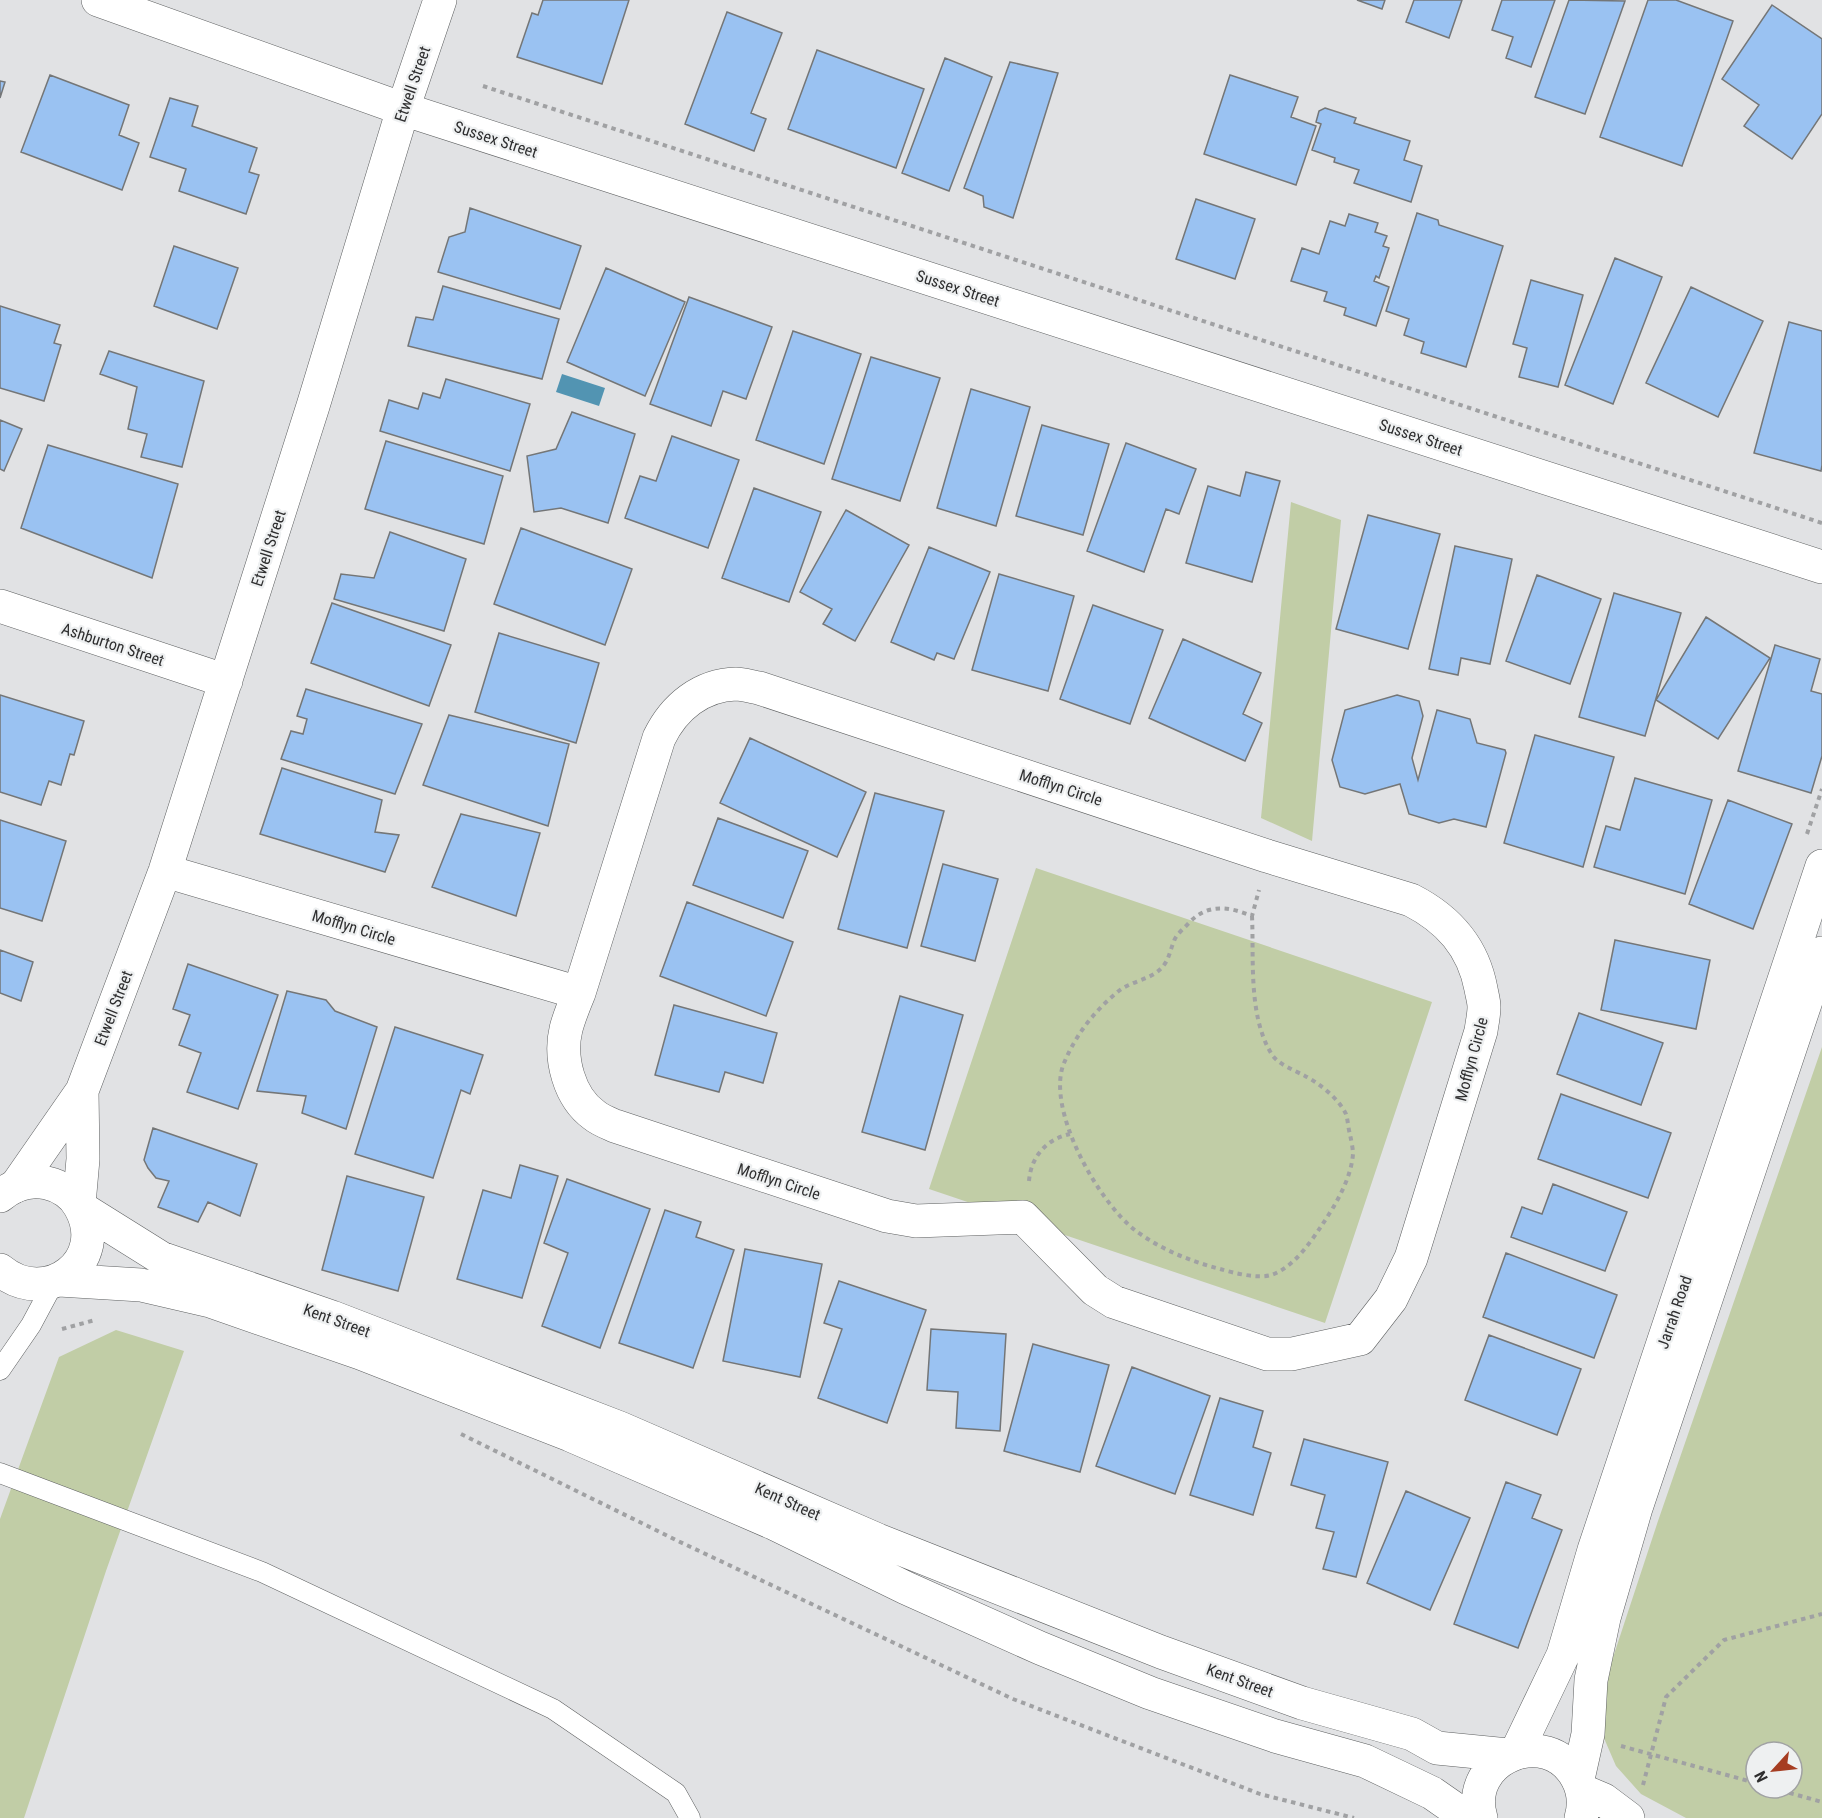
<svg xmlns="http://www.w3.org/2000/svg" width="1822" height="1818" font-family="'Roboto Condensed',sans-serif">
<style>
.green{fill:#c1cda6;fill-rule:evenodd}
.water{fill:#5294b2}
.building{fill:#9ac2f2;stroke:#747677;stroke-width:1.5}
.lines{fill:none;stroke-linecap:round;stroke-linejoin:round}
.lane-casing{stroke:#5e6061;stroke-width:21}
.street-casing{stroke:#5e6061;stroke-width:34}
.secondary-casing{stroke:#5e6061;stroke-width:34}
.primary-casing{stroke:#5e6061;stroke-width:34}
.path{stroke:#a0a1a3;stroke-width:4;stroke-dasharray:4.5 4.5;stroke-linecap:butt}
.lane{stroke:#fff;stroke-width:20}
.street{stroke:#fff;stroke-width:33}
.secondary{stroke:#fff;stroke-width:33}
.primary{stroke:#fff;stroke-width:33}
.labels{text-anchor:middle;stroke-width:4.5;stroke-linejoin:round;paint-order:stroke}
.street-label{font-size:16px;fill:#2e2e2f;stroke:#eef0f1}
</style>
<rect width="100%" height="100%" fill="#e1e2e4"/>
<path class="green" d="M1291,502L1341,520L1312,841L1261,818Z
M1036,868L1432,1002L1325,1323L929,1189Z
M1822,1047V1818H1686L1641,1794L1616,1766L1594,1715L1658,1521ZM1756,1752H1792V1788H1756Z
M116,1330L184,1351L106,1571L24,1818H0V1519L59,1357Z"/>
<path class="water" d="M562,374L605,388L599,406L556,392Z"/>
<path class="building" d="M543,0H629L602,84L517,57L532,13L538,15Z
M1357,0H1385L1382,9Z
M1414,0H1462L1449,38L1406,22Z
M1502,0H1555L1531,67L1506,58L1513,37L1492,30Z
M1569,0L1625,1L1585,114L1535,97Z
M1648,0H1676L1733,21L1682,166L1600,137Z
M1772,5L1822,39V114L1792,159L1744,126L1759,105L1722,79Z
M727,12L782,33L751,113L766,119L754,151L685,124Z
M817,50L924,89L896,168L788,129Z
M945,58L992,77L949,191L902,173Z
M1010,62L1058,73L1013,218L984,207L983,196L964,188Z
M50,75L129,105L119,135L139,143L122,190L21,152Z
M1230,75L1298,97L1291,117L1316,126L1296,185L1204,154Z
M0,81L5,82L0,98Z
M170,98L198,106L192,126L257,148L249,172L259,175L246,214L179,191L186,169L150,157Z
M1325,108L1356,118L1354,123L1410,141L1404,160L1422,166L1411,202L1354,183L1359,170L1334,162L1335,158L1312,150L1321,124L1316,122L1319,111Z
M1196,199L1255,219L1235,279L1176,259Z
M470,208L581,246L560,309L438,272L449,237L465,232Z
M1417,213L1438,220L1439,225L1503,246L1466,367L1421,353L1424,342L1404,335L1409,319L1386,311Z
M1349,214L1378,223L1375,232L1387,236L1383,246L1389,248L1379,278L1376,276L1374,281L1389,287L1376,326L1344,315L1346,308L1324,301L1327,292L1291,281L1302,248L1319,254L1330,221L1345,226Z
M174,246L238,268L217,329L154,306Z
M1615,258L1662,277L1613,404L1565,385Z
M606,268L685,302L645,396L567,362Z
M1531,280L1583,295L1558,387L1519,377L1527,348L1513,344Z
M443,286L559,319L542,379L408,346L416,317L433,320Z
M1691,287L1763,321L1718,417L1646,383Z
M689,297L772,327L746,399L723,391L711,426L650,404Z
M0,306L60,325L54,343L61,345L44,401L0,388Z
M1789,322L1822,331V465L1821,471L1754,453Z
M793,331L861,354L824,464L756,440Z
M109,351L204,381L182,467L141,457L147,434L128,429L137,387L100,374Z
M871,357L940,378L900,501L832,479Z
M446,379L530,404L510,471L380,431L389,400L418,409L423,393L440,398Z
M971,389L1030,407L996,526L937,508Z
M572,412L635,434L608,523L561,508L534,512L527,456L556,449Z
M0,420L22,429L4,471L0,469Z
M1042,425L1109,444L1083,535L1016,516Z
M672,436L739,460L708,548L625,518L640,476L656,481Z
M386,441L503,476L484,544L365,509Z
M1126,443L1196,469L1179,514L1166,509L1144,572L1087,551Z
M48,445L178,484L152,578L21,528Z
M1246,472L1280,481L1252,582L1186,563L1208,486L1240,496Z
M754,488L821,512L789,602L722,578Z
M846,510L909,545L855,641L823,624L832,609L800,592Z
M1368,515L1440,534L1408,649L1336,629Z
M521,528L632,569L605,645L494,604Z
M390,532L466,559L444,631L334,599L341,574L374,578Z
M1455,546L1512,559L1490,664L1461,658L1458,675L1429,669Z
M929,547L990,572L954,659L937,653L934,660L891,642Z
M999,574L1074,596L1048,691L972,670Z
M1537,575L1601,599L1570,684L1506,661Z
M1614,593L1681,613L1645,736L1579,717Z
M332,603L451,645L429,706L311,663Z
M1093,605L1163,630L1130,724L1060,699Z
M1706,617L1770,658L1718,739L1656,700Z
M499,633L599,663L576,743L475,712Z
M1183,639L1261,673L1243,714L1262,723L1245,761L1149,718Z
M1775,645L1820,659L1811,691L1822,694V756L1811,793L1738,771Z
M306,689L422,724L395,794L281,759L291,731L303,734L307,719L297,716Z
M0,695L84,721L74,755L70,754L61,785L49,781L41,805L0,792Z
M1397,695L1419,701L1423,716L1412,758L1418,780L1437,710L1470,719L1477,743L1505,750L1506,753L1486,827L1454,819L1439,823L1409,814L1400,784L1365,794L1340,787L1332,760L1345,710Z
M449,715L569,744L548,826L423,785Z
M1535,735L1614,757L1583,867L1504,843Z
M750,738L866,792L837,857L720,803Z
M282,768L382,800L375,832L399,835L385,872L260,834Z
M1635,778L1712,800L1685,894L1594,867L1606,826L1620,830Z
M875,793L944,811L907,948L838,929Z
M1728,800L1792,824L1753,929L1689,904Z
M461,814L540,833L516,916L432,887Z
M718,818L808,851L783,918L693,885Z
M0,820L66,841L42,921L0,908Z
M943,864L998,879L975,961L921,946Z
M687,902L793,942L766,1016L660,976Z
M1615,940L1710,960L1696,1029L1601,1010Z
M0,950L33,962L21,1001L0,993Z
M188,964L278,995L238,1109L187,1092L201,1053L179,1045L190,1015L173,1009Z
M287,991L326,1000L335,1011L377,1027L346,1129L302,1113L306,1096L257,1091Z
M900,996L963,1015L925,1150L862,1132Z
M674,1005L777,1033L763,1083L725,1072L719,1092L655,1075Z
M1579,1013L1663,1043L1641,1105L1557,1074Z
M395,1027L483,1055L470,1094L461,1090L433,1178L355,1154Z
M1561,1094L1671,1133L1648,1198L1538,1159Z
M153,1128L257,1164L240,1216L208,1202L198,1222L158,1207L169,1181L156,1178L148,1168L144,1160Z
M520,1165L558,1176L522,1298L457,1279L483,1190L511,1198Z
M347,1176L424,1197L398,1291L322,1270Z
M567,1179L650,1209L600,1348L542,1326L568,1253L544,1243Z
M1553,1184L1627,1212L1605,1271L1511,1237L1522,1207L1542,1214Z
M665,1210L701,1222L696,1237L734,1250L693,1368L619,1343Z
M745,1249L822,1264L800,1377L723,1361Z
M1506,1253L1617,1295L1594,1358L1483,1317Z
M839,1281L926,1310L887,1423L818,1398L842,1329L824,1323Z
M931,1329L1006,1334L1000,1431L956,1428L958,1392L927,1390Z
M1489,1335L1581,1369L1557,1435L1465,1400Z
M1033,1344L1109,1365L1080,1472L1004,1451Z
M1132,1367L1210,1396L1175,1494L1096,1466Z
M1220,1398L1263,1411L1253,1447L1271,1453L1253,1515L1190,1495Z
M1304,1439L1388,1462L1356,1577L1323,1569L1334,1532L1316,1528L1325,1495L1291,1485Z
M1506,1482L1541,1495L1532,1518L1562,1530L1518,1648L1454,1624Z
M1406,1491L1470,1518L1430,1610L1367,1583Z"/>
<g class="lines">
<defs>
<path id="lane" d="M0,1370L31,1325L54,1282
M0,1473L262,1572L553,1709L676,1793L690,1818"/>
<path id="street" d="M98,0L403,109L1822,567
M0,606L226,681
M165,871L579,993C574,1005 569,1017 566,1029C559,1058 569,1097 594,1115C600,1120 608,1123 615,1126L887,1216L916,1221L1023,1217L1095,1290L1114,1302L1267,1354H1292L1360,1339L1391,1299L1411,1258L1481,1031C1482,1023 1484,1015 1484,1007C1484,1001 1482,995 1481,989C1473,946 1448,919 1411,900L1267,856L759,688C752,687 743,684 736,684C701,685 674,707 659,738L579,993
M16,1186L82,1091L165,871L313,406L403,109L440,0
M79,1204L83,1159L82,1091"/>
<path id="secondary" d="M1516,1753L1563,1655L1594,1550L1822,866
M1578,1779L1588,1734L1591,1680L1604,1618L1636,1508L1822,953"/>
<path id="primary" d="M0,1196C13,1185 30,1179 47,1183C61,1186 74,1195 80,1207C110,1260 47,1309 0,1270
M81,1208L161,1258L332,1317L620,1428L878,1540L1161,1652L1302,1703L1412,1734L1437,1748L1508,1755
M59,1280L141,1285L210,1301L360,1353L570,1435L773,1523L906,1588L1040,1648L1150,1693L1275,1736L1365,1761L1432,1793L1468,1818
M1583,1791L1604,1800L1628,1818
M1481,1818C1463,1759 1547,1723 1577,1778C1584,1791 1585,1804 1581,1818"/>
</defs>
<use href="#lane" class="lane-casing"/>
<use href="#street" class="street-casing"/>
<use href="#secondary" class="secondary-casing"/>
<use href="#primary" class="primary-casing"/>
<path class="path" d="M483,86L1822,523
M1807,834L1822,789
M1252,916C1254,958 1248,1015 1271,1053C1277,1064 1294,1070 1305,1076C1319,1083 1339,1099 1346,1114C1348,1120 1348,1128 1350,1134C1351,1140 1353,1148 1353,1154C1351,1179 1336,1204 1322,1225C1310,1243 1293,1268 1271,1275C1257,1279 1234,1273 1220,1269C1190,1261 1162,1250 1136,1231C1099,1203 1045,1109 1064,1063C1076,1034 1096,1009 1120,990C1131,982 1146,980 1157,972C1169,963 1169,953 1174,941C1176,935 1182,930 1187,925C1206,903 1228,906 1252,916L1259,890
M1029,1181C1031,1156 1047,1139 1070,1134
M62,1329L95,1320
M461,1434L678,1541L1013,1699L1260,1794L1354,1818
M1621,1746L1756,1783
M1643,1785L1666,1697L1724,1640L1822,1614
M1772,1788L1822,1802"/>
<use href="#lane" class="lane"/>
<use href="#street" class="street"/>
<use href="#secondary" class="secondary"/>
<use href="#primary" class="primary"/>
</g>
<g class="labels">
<g class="street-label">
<text transform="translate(412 84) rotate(-71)" y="6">Etwell Street</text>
<text transform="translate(496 139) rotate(18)" y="6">Sussex Street</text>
<text transform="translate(958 288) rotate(18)" y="6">Sussex Street</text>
<text transform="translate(1421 437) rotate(18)" y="6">Sussex Street</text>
<text transform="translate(268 548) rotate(-72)" y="6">Etwell Street</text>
<text transform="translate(113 644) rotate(18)" y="6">Ashburton Street</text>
<text transform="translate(1061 787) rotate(18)" y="6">Mofflyn Circle</text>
<text transform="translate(354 927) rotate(17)" y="6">Mofflyn Circle</text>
<text transform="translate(113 1008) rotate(-69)" y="6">Etwell Street</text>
<text transform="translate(1471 1059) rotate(-75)" y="6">Mofflyn Circle</text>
<text transform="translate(779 1181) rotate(18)" y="6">Mofflyn Circle</text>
<text transform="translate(1674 1312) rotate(-71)" y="6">Jarrah Road</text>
<text transform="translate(337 1320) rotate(20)" y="6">Kent Street</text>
<text transform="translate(788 1501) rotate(24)" y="6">Kent Street</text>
<text transform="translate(1240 1680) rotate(20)" y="6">Kent Street</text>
</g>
</g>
<g transform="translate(1774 1770) rotate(243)"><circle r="28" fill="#eef0f1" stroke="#a1a2a3" stroke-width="1.5"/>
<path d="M0-4.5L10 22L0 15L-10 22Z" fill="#a63d22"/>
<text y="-9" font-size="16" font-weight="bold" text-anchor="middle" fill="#2e2e2f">N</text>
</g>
</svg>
